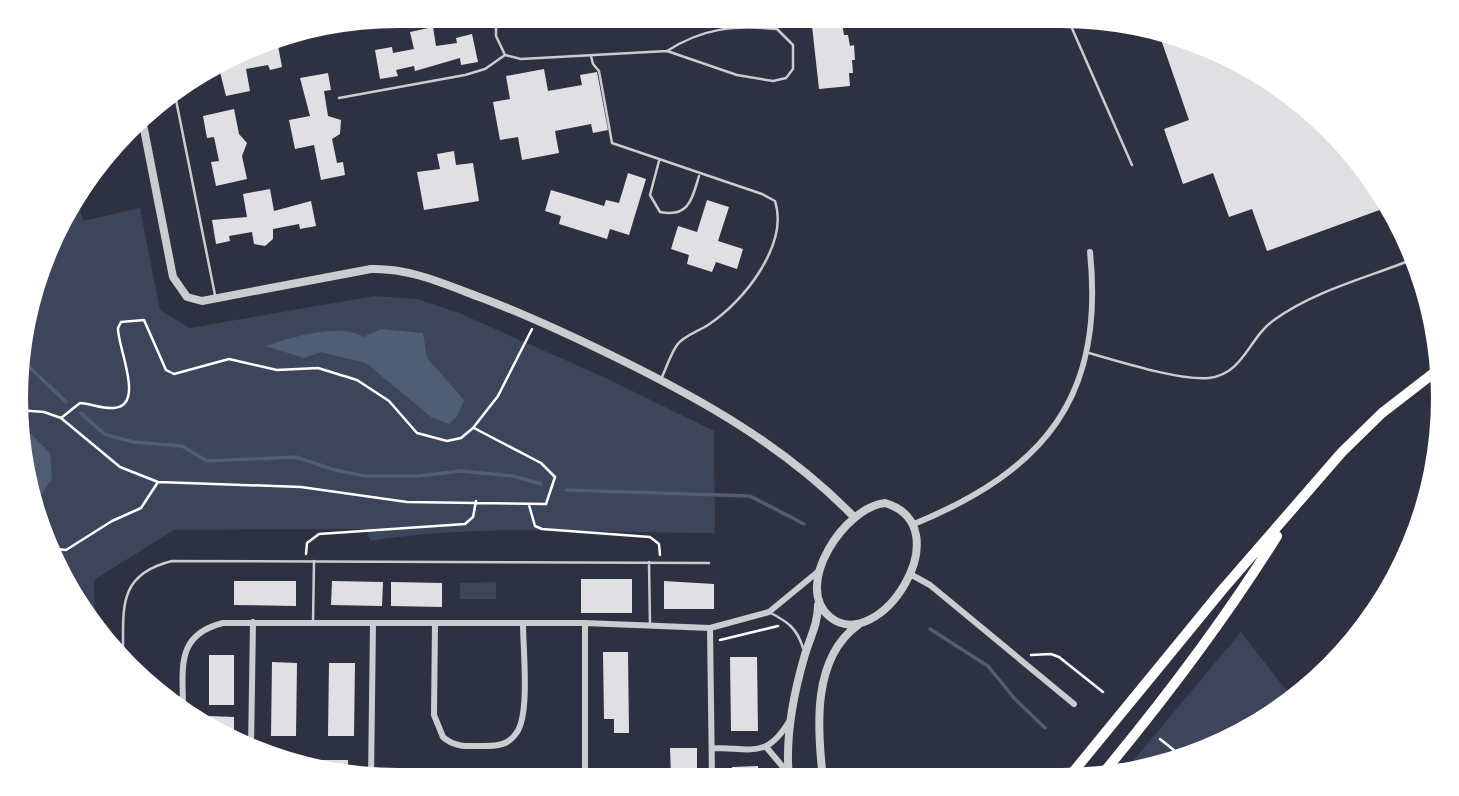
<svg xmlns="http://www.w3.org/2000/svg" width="1459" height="796" font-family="Rubik,sans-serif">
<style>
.green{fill:#3c4559}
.water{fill:#4f5d75}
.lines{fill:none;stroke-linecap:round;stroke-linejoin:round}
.stream{stroke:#4f5d75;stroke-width:3.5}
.building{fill:#e0e0e3}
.path{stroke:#fff;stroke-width:2.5}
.service{stroke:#caccd0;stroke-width:2.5}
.minor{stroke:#caccd0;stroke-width:6}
.tertiary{stroke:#caccd0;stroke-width:8}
.primary{stroke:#fff;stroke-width:10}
</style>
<rect width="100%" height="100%" fill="#2d3142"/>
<path class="green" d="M77,193L83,221L140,208L160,310L190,328L374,296L418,299L459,313L608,379L714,431L715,533C604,533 480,523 371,541L365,529L174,530L94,580L95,625L45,545L17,423L29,299Z
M496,582V599H460V583Z
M1241,632L1293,699C1246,740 1182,760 1122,774Z"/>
<path class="water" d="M381,329L423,333L427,358L464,400L458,415L449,424L431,417L366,363L321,352L304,358L265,346C290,338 340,322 363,337Z
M18,430L31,434L50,453L52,479L35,503Z"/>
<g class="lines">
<path class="stream" d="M23,361L66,402
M81,413L104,434L133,442L182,446L207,461L296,457L335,470L365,476H419L461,471L513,476L541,484
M566,490L750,496L804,524
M930,629L988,666L1014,698L1045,728"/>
</g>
<path class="building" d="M521,16H538V17L522,20Z
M842,23L844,35H848L850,46L854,45L855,60H852L853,73H849L850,86L819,89L812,26Z
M433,27L436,46L457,43L456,38L472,34L478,62L461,65L460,58L415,71L414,66L396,70L398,76L380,79L375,50L392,47L393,53L414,49L410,32Z
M1157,28L1252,67L1364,165L1385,208L1267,251L1252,209L1229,217L1213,173L1183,184L1164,129L1189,120Z
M277,40L282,67L270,70L268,65L246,69L250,91L226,96L220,72L203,75L246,52L265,47L264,44Z
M544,69L548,91L582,85L580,75L597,72L608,130L593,133L591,124L555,131L559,153L522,160L518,137L500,140L493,102L510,99L506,76Z
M328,73L331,90L324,91L328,116L341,120L340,134L332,139L337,163L343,162L345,175L321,180L314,145L295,149L289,120L310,116L300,78Z
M234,109L239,134L247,143L242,156L247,179L216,186L211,162L219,161L214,137L207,138L203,116Z
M454,151L456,165L473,163L479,201L424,210L417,172L440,169L437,154Z
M628,173L646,179L629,235L610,229L607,239L559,224L561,216L545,211L551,190L604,206L606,200L619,203Z
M270,189L274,211L311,201L316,226L300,229L299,224L273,229V239L265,246L254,244L252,232L229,236L230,241L216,244L212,220L247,217L243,194Z
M707,200L729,207L718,241L743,249L737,269L716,262L712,272L687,264L689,255L671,249L678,226L697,232Z
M581,579H632V613H581Z
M234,581H296V606L234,605Z
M332,581L383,582L382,606L331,605Z
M664,581L714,584V609H664Z
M391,582L442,583V607L391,606Z
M603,652H628L629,733H614V719H604Z
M209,655H234V705H209Z
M730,657H757L758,731H731Z
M272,662L297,663L296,736H271Z
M329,663H355L354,736H328Z
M209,716L234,717V740L209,730Z
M670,748H697V778H671Z
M282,760H348V775L299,767Z
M758,766V778H732V767Z"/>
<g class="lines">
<path class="path" d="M18,410L44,412L61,418L120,467L158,482L301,487L407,502L546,504L555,477L541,463L474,428
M61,418L80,403C92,404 102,409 114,408C146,406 117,346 118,328L121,322L144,320L166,370L174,374L229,359L277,370L318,368L357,380L389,401L417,433L447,441L461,438L473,428L498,396L532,329
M529,505L535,526L542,529L650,537L659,544L660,555
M47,548L66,550L112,521L141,508L158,482
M306,554L307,543L319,534L465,524L473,517L476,501
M720,640L778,626
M1031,655L1051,654L1059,657L1103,692
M1160,739L1185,759"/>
<path class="service" d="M496,16V36L505,55L521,59L667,51L737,75L773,81L786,78L793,69V45L777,29C734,25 703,28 667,51
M1067,17L1132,165
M591,56L593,64L599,71L612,143L762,194L775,201C789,244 744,302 708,325C699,331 683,336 677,345C670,355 666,369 661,379
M174,90L215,295
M339,98L465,75L485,69L505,55
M659,161L650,195L660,212C689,218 692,199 699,176
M1089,353C1118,361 1180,381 1209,378C1244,374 1249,337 1274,320C1314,291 1366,278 1411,260
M649,562L650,625
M769,612C788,622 797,628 803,648
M313,623L314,561
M123,660C124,611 115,575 172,561L709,563
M167,696L181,698"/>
<path class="minor" d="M914,524C1045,470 1105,397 1090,252
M910,574L930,585L1074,704
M435,623L434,715L443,737C455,748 469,746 484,746C498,746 509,745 517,732C530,713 523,648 523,624
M710,628L712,778
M183,709C183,668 175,635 223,623H585L710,628L769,612L820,570
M251,748L253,622
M712,748C753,748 767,759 790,720
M767,748L788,773
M371,779L373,623
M585,779V623"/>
<path class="tertiary" d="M142,119L173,277L187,297L202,301L371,269C411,268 444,284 482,298C527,315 570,335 613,356C701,399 785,446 854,517
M885,503C963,526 879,657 830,617C792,586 845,507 885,503Z
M789,778C785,738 793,696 804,658C809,639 818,625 818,605
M823,778C817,728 812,658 858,625"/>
<path class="primary" d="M1069,777L1223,589L1342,452L1382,413L1435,372
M1100,777C1164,700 1224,621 1277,536"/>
</g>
<path d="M0 0H1459V796H0ZM398 28H1061A370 370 0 0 1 1431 398V398A370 370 0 0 1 1061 768H398A370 370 0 0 1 28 398V398A370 370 0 0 1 398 28Z" fill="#fff" fill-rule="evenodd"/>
</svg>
